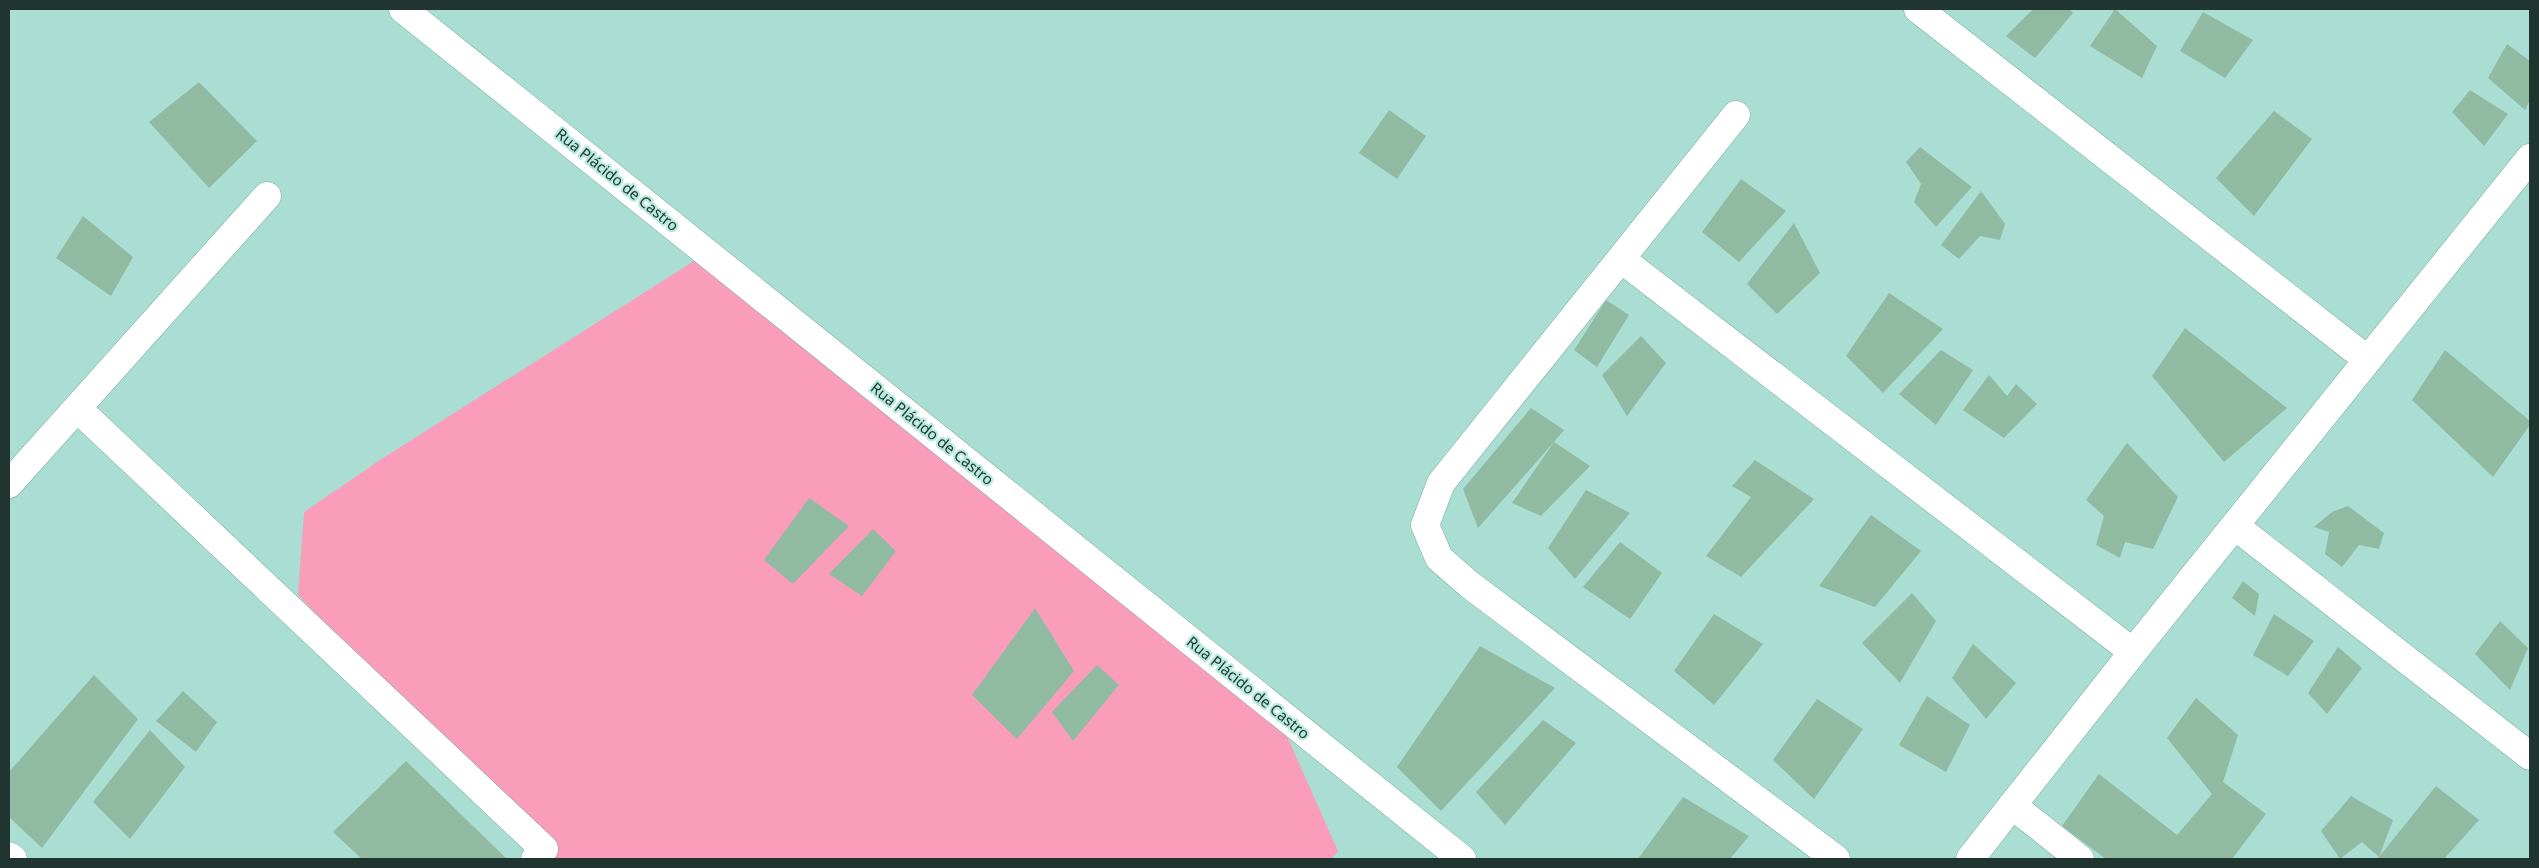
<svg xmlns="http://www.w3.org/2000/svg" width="2539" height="868" font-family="'Noto Sans',sans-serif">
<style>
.green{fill:#f99dbb}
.building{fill:#91baa2}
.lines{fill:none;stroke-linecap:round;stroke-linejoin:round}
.street-casing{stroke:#7aaca1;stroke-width:29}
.street{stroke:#fff;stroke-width:28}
.labels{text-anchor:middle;stroke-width:4.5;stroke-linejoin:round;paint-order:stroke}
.street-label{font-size:15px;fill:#203530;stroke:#b8ebdf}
</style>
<rect width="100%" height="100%" fill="#abded2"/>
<path class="green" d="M694,261L1278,716L1338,851L1331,859H554L461,768L298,595L304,512L380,460Z"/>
<path class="building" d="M2033,9H2069L2073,13L2035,58L2006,36Z
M2115,9L2157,46L2142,78L2090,46Z
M2203,12L2253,40L2225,78L2180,51Z
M2507,44L2530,61V100L2525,110L2488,78Z
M199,82L257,141L209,188L149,122Z
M2470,90L2508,114L2484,146L2452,112Z
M1389,110L1426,136L1397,179L1359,153Z
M2274,111L2312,139L2254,216L2216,178Z
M1920,147L1972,187L1936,227L1914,202L1921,184L1906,162Z
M1741,179L1786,211L1739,262L1702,232Z
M1981,191L2005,224L2000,240L1980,236L1959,259L1941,245Z
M83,216L133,257L111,296L56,258Z
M1794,223L1820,273L1777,314L1747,284Z
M1889,293L1943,329L1883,393L1846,356Z
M1606,300L1629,315L1597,367L1574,350Z
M2185,328L2287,408L2224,462L2152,376Z
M1641,336L1666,363L1627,416L1602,375Z
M1941,350L1973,370L1936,425L1899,394Z
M2445,350L2530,421V425L2493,477L2412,400Z
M1989,375L2007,396L2016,384L2037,404L2004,438L1963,410Z
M1531,408L1564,430L1554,442L1590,466L1541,516L1512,503L1554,442L1478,528L1463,489Z
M2127,443L2178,497L2153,549L2125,542L2120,558L2096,545L2104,516L2086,500Z
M1755,460L1814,499L1741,577L1706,556L1751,497L1732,486Z
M1586,490L1630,513L1575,579L1548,548Z
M809,498L849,526L793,584L764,560Z
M2348,506L2384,533L2379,549L2359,545L2342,567L2325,554L2329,532L2314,527L2332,512Z
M1871,515L1921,551L1875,607L1819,586Z
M873,529L896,551L862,596L829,574Z
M1620,542L1662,573L1630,619L1583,587Z
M2243,581L2259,594L2255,616L2232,598Z
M1912,593L1936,621L1900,683L1862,643Z
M1035,608L1074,671L1017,739L972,695Z
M1714,614L1763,644L1714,705L1674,671Z
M2274,614L2314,641L2288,676L2253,655Z
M2500,621L2528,648L2510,690L2475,654Z
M1973,644L2016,683L1986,719L1952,678Z
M1480,646L1555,688L1441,811L1397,767Z
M2338,647L2362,668L2327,714L2308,693Z
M1097,665L1119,685L1073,741L1052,712Z
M94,675L138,719L42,848L9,817V772Z
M183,691L217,722L196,752L156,721Z
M1927,696L1970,725L1946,772L1899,745Z
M2196,698L2238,735L2223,782L2266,814L2232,859H2106L2062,826L2099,774L2177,835L2212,794L2167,738Z
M1817,699L1863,729L1814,799L1773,760Z
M1543,720L1576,743L1505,825L1476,792Z
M150,730L185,767L130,839L93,802Z
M406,761L507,859H362L333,832Z
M2436,786L2479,820L2444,859H2377L2379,857L2362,842L2340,859L2321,831L2351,796L2393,820L2379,857Z
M1683,797L1749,836L1730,859H1638Z"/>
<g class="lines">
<defs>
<path id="street" d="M403,9L1462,859
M1918,9L2368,360
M1736,115L1441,483L1425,525L1439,558L1470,585L1836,859
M1621,259L2133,652
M77,408L544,849L535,859
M9,484L267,196
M2235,526L2530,756
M2012,805L2080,859
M9,856L13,859
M1970,859L2133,652L2530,158"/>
</defs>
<use href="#street" class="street-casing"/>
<use href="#street" class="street"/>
</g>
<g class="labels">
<g class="street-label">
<text transform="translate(617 180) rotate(39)" y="5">Rua Plácido de Castro</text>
<text transform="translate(932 434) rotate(39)" y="5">Rua Plácido de Castro</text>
<text transform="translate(1248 688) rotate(39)" y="5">Rua Plácido de Castro</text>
</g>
</g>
<rect width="2539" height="868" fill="none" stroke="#203530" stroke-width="20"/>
</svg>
